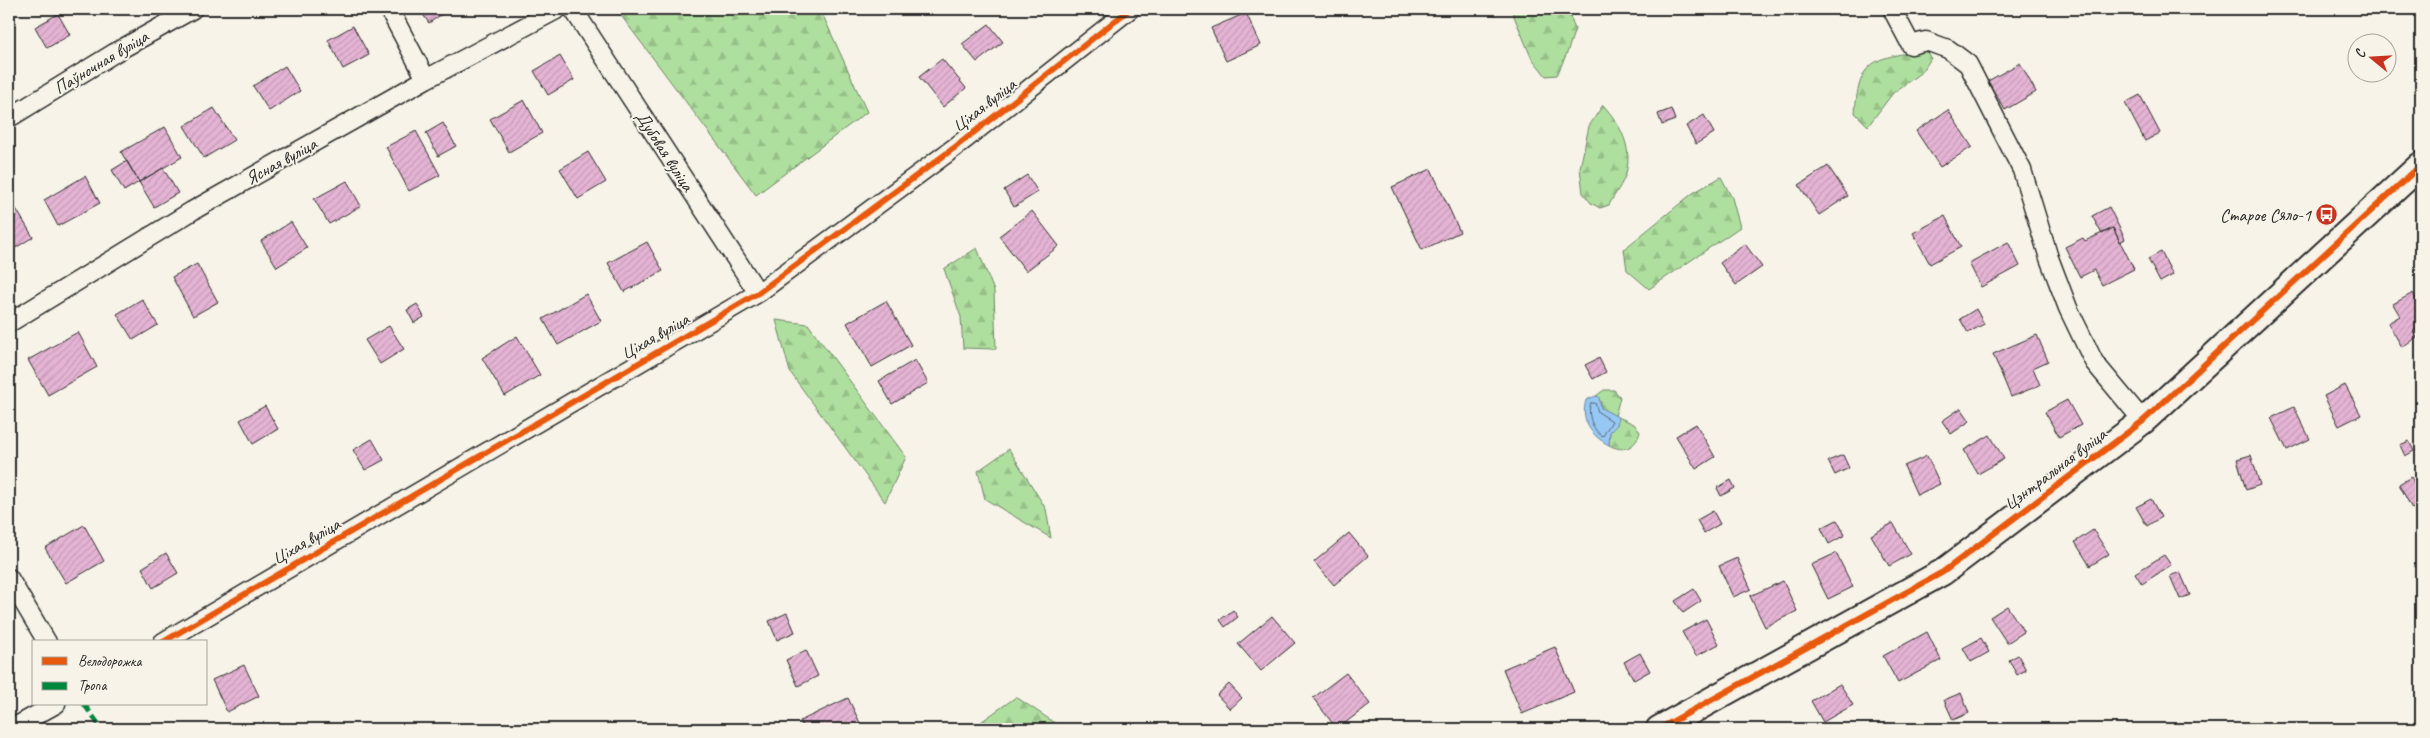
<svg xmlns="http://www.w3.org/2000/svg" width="2430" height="738" font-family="Caveat,sans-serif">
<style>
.forest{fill:url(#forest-firs);stroke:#6d8565}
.water{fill:#97c7f3;stroke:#6c89a3}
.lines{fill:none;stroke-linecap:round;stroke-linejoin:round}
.shore{stroke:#56697b;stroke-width:1}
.building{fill:url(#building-hatch);stroke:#2b2b2b}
.street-casing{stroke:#2b2b2b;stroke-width:21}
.secondary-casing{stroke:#2b2b2b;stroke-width:29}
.street{stroke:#f7f3e8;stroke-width:18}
.secondary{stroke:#f7f3e8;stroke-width:25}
.quiet{stroke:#00873e;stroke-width:5;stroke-dasharray:10 5;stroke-linecap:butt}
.cycleway-casing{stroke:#f7f3e8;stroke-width:9}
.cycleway{stroke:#e8590c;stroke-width:6}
.labels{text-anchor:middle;stroke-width:4;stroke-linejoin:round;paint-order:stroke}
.street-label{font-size:18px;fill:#2b2b2b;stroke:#f7f3e8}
.poi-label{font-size:18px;fill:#2b2b2b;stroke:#f7f3e8;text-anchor:end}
</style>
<defs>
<pattern id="forest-firs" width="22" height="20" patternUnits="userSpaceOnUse" patternTransform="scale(1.25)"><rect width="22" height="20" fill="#afdf9f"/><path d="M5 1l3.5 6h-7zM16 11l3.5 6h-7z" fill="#97c089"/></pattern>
<pattern id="building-hatch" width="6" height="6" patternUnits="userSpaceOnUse" patternTransform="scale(1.25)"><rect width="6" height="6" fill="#e5b4d4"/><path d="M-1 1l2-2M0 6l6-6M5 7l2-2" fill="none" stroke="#c59bb6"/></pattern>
</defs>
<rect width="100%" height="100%" fill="#f7f3e8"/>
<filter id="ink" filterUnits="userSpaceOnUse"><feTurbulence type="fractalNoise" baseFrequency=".02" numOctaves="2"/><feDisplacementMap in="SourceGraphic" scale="10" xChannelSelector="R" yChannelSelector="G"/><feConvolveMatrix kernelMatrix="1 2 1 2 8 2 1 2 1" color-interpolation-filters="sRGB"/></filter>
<g filter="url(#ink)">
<path class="forest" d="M616,9H820L867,112L756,195Z
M1511,9H1567L1575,29L1567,53L1557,75L1546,76L1531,57Z
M1925,50L1931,58L1923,71L1893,93L1868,126L1855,113C1859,57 1875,59 1925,50Z
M1603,105C1620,124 1633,147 1626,173C1623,184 1614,195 1609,205L1600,208L1591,203L1583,193L1580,168L1589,126Z
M1721,177L1732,198L1740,227L1649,289L1627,270L1624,249L1693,193Z
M977,248L994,291L996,349L963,348L961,317L944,269Z
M776,320L808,324L906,457L885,502L790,372Z
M1604,390H1614L1620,397L1615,416L1601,408L1600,401L1596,396Z
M1618,417L1634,424L1640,432C1636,448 1623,453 1609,445L1610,432L1617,425Z
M1009,449L1046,509L1051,538L985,499L978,471Z
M1016,697L1064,729H971Z"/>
<path class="water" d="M1596,396L1599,397L1601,408L1618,417L1617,425L1610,432L1609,445C1591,436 1580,420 1586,400Z"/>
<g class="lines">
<path class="shore" d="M1591,403H1595L1598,412L1612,421L1603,436C1593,432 1586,413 1591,403Z"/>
</g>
<path class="building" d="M419,9H443L445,12L429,23Z
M1246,13L1261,45L1226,61L1211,28Z
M58,14L70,35L47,48L35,27Z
M989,24L1003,42L977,62L962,44Z
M353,26L369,55L343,69L328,40Z
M560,56L574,80L548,95L534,71Z
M942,59L966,88L943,107L919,77Z
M2020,63L2036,92L2005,110L1988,81Z
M285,66L300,91L269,111L253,86Z
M2140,95L2160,133L2145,141L2125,103Z
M524,100L542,133L509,152L490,119Z
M214,108L234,140L204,158L184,126Z
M1671,109L1675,120L1662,125L1658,114Z
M1948,110L1972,147L1940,167L1916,131Z
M1704,115L1714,133L1696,144L1686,126Z
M443,123L456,146L438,156L426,133Z
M165,127L182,157L139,182L121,152Z
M416,131L440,175L409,191L386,147Z
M588,152L606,182L578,199L560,169Z
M127,161L139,182L124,191L112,170Z
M1828,166L1848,196L1819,215L1799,185Z
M163,168L178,193L154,207L139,182Z
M1431,169L1460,232L1422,250L1392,187Z
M1027,175L1038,192L1014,207L1004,190Z
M85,176L100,203L58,226L44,200Z
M347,181L361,206L329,224L314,199Z
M15,207L33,237L9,252V210Z
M2109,207L2125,239L2120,242L2113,228L2102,234L2092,216Z
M1032,211L1059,246L1026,271L999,236Z
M1945,216L1961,247L1930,264L1913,233Z
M291,222L307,248L277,267L261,241Z
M2113,228L2134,269L2102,285L2094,270L2080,277L2065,247L2083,238L2085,241Z
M647,242L663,271L624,292L608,263Z
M2008,242L2020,266L1981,287L1969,263Z
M1745,244L1762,267L1736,285L1720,263Z
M2161,252L2173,275L2160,282L2148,259Z
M197,264L218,302L193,316L172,277Z
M2413,293L2421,307V326L2413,331L2417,337L2402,347L2388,323L2400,316L2393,304Z
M586,294L601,321L558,345L543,319Z
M142,299L158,325L133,340L117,314Z
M886,301L911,345L872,367L847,323Z
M417,304L424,317L414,323L407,310Z
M1976,309L1984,324L1968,333L1960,319Z
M389,326L404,349L380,364L365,340Z
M78,332L97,367L48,395L28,360Z
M2037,335L2048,361L2033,368L2040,385L2011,397L1993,354Z
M517,336L540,375L505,396L482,358Z
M1599,358L1606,372L1593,379L1585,365Z
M915,360L928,383L892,404L879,381Z
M2345,385L2361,415L2339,426L2324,396Z
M2067,400L2081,425L2059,437L2045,412Z
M265,406L278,429L253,444L240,420Z
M2294,407L2310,439L2287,450L2271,418Z
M1961,408L1970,421L1951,434L1942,421Z
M1696,424L1715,457L1696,469L1676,436Z
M1990,435L2004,459L1978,474L1964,450Z
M372,439L384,460L365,470L353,450Z
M2409,441L2414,451L2405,456L2400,445Z
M1843,455L1849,468L1835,475L1828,461Z
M2251,455L2260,485L2246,490L2237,459Z
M1927,456L1940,484L1917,495L1904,466Z
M2411,477L2421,495V504L2412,509L2399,484Z
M1731,480L1735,488L1721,496L1717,488Z
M2151,499L2161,517L2147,526L2136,507Z
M1713,511L1720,524L1704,533L1697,520Z
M1837,520L1845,535L1829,544L1821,528Z
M1893,523L1911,554L1889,566L1871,535Z
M84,525L104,561L66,583L45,548Z
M2093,530L2109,554L2090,566L2075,542Z
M1349,533L1368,556L1334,585L1314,562Z
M166,553L178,573L153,588L142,568Z
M1836,553L1853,587L1828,599L1811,565Z
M2164,555L2171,565L2142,584L2135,573Z
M1737,558L1751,589L1733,597L1719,566Z
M2180,572L2190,595L2180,599L2170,576Z
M1783,581L1797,611L1765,627L1750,596Z
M1694,589L1701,601L1683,613L1675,601Z
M2007,606L2024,632L2007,643L1990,617Z
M1233,610L1238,617L1225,627L1220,620Z
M787,613L795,632L777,640L769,621Z
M1272,616L1295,643L1261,671L1238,644Z
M1706,619L1719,644L1696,656L1682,632Z
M1927,632L1941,660L1898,683L1883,656Z
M1981,638L1989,652L1971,662L1963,648Z
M1555,647L1574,692L1522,714L1503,669Z
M806,650L818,676L798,686L786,660Z
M1640,653L1650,671L1634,680L1624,662Z
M2018,655L2026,670L2017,675L2009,660Z
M244,665L259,696L227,712L212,680Z
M1346,673L1370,704L1337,729L1313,698Z
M1229,684L1242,698L1230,709L1217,695Z
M1840,684L1853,705L1823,722L1811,701Z
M1961,693L1969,713L1953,720L1944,700Z
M848,698L863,729H804L800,721Z"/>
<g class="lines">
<defs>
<path id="street" d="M389,9L426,79
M573,9L758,293
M1892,9L1911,45L1926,41L1948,49L1968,64L2022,170L2049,258L2068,308L2094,362L2143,421
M9,118L116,52L193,9
M9,323L192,211L426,79L558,9
M9,578L47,642
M163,642L758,293L958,145L1130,9
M11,729L56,704"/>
<path id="secondary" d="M1659,729L1943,572L2143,421L2421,165"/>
</defs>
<use href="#street" class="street-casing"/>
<use href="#secondary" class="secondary-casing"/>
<use href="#street" class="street"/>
<use href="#secondary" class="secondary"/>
<path class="quiet" d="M84,704L102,729"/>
<defs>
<path id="cycleway" d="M163,642L758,293L958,145L1130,9
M1659,729L1943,572L2143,421L2421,165"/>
</defs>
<use href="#cycleway" class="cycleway-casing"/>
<use href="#cycleway" class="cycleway"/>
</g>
</g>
<defs>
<symbol id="bus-disc" viewBox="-11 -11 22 22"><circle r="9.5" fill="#c8321e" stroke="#f7f3e8"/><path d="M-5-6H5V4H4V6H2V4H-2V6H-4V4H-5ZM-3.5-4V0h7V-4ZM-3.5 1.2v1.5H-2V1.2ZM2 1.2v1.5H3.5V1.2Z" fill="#fff"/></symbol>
</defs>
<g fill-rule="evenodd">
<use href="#bus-disc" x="2314" y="202" width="25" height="25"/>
</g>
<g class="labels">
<g class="street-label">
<text transform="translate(101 62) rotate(-31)" y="6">Паўночная вуліца</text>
<text transform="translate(984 105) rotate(-38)" y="6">Ціхая вуліца</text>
<text transform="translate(665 151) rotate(57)" y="6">Дубовая вуліца</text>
<text transform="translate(281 161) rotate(-29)" y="6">Ясная вуліца</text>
<text transform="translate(655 336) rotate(-30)" y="6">Ціхая вуліца</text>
<text transform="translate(2055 469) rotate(-37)" y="6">Цэнтральная вуліца</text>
<text transform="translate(306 541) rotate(-30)" y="6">Ціхая вуліца</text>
</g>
<g class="poi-label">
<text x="2311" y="221">Старое Сяло-1</text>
</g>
</g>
<rect width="2430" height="738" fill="none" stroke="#f7f3e8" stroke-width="30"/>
<rect x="15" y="15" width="2400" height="708" fill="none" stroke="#2b2b2b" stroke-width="2" filter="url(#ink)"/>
<rect x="32" y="640" width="175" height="65" fill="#f7f3e8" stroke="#a5a39c"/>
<rect x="42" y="657" width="25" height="8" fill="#e8590c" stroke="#a5a39c"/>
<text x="78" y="666" font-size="15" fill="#2b2b2b">Велодорожка</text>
<rect x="42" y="682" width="25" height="8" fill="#00873e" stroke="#a5a39c"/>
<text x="78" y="690" font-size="15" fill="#2b2b2b">Тропа</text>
<g transform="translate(2372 58) rotate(288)"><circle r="24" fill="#f7f3e8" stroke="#a5a39c"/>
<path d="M0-4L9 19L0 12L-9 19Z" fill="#c8321e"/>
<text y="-8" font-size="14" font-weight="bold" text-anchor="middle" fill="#2b2b2b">С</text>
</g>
</svg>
